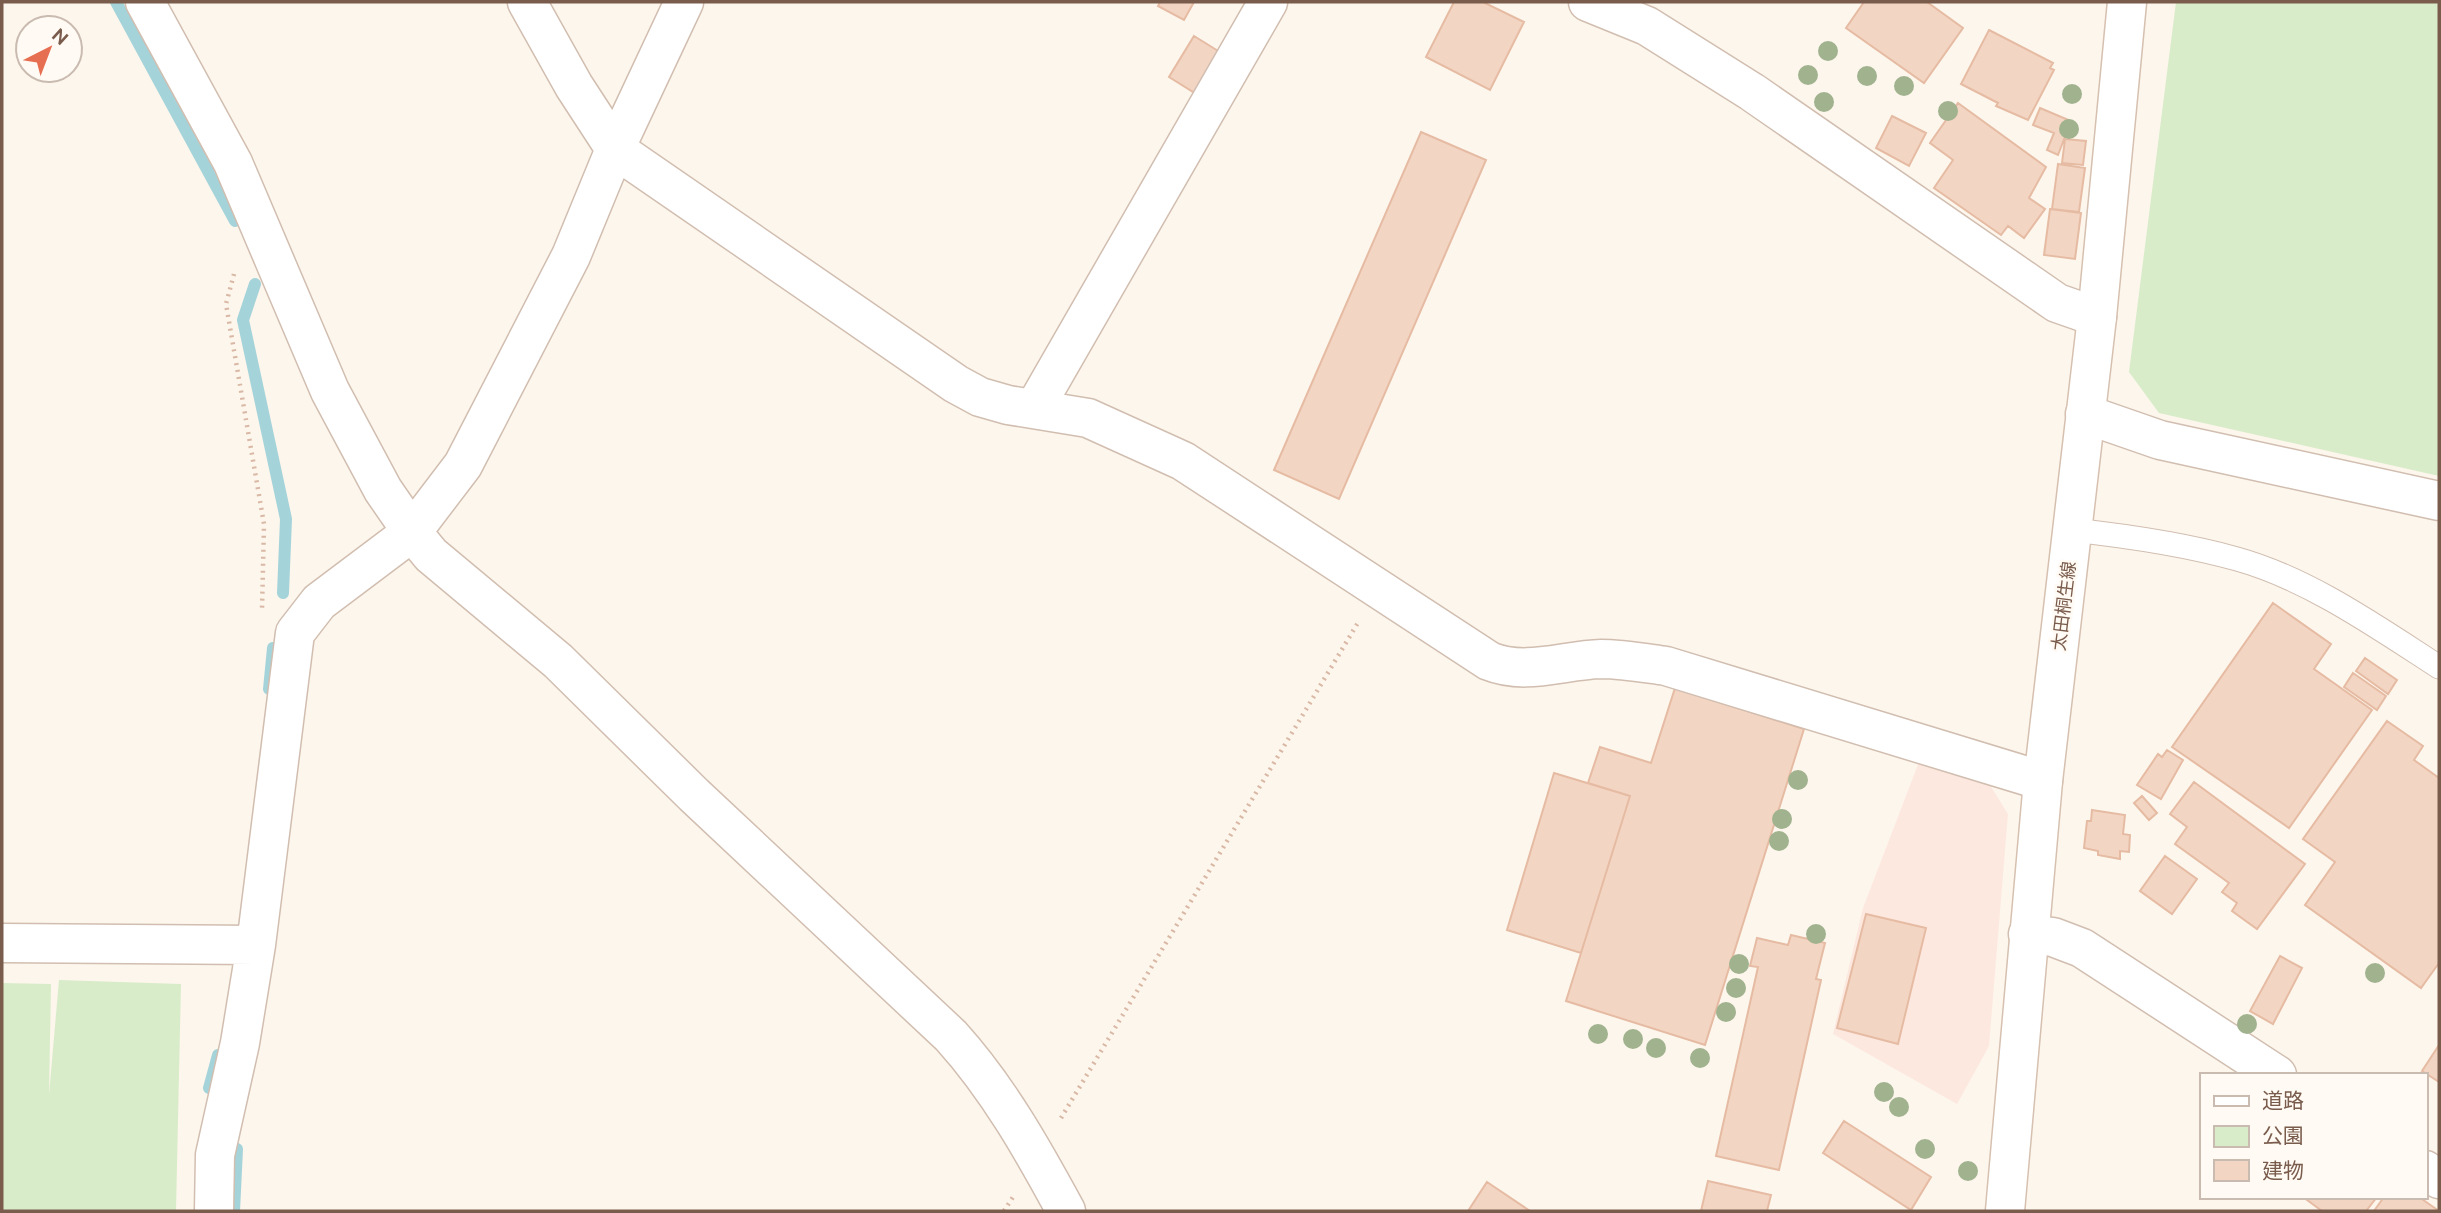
<svg xmlns="http://www.w3.org/2000/svg" width="2441" height="1213" font-family="Ubuntu,'Noto Sans JP',sans-serif">
<style>
.commercial{fill:#fde8e0}
.green{fill:#d8ecc9}
.lines{fill:none;stroke-linecap:round;stroke-linejoin:round}
.stream{stroke:#a5d3da;stroke-width:12}
.building{fill:#f3d5c3;stroke:#e6bba3;stroke-width:2}
.lane-casing{stroke:#d1beb0;stroke-width:25}
.street-casing{stroke:#d1beb0;stroke-width:41}
.secondary-casing{stroke:#d6c0b0;stroke-width:41}
.path{stroke:#d9b8a5;stroke-width:4.5;stroke-dasharray:2 5;stroke-linecap:butt}
.lane{stroke:#fff;stroke-width:23}
.street{stroke:#fff;stroke-width:38}
.secondary{stroke:#fff;stroke-width:38}
.tree{fill:#a0b28e}
.labels{text-anchor:middle;stroke-width:5;stroke-linejoin:round;paint-order:stroke}
.street-label{font-size:18px;fill:#7a5c4d;stroke:#fffaf3}
</style>
<rect width="100%" height="100%" fill="#fdf6ec"/>
<path class="commercial" d="M1919,762L1988,782L2008,814L1989,1046L1957,1104L1833,1034L1863,908Z"/>
<path class="green" d="M2176,2H2439V476L2159,413L2129,372Z
M59,980L181,984L176,1211H2V983L51,984L49,1095Z"/>
<g class="lines">
<path class="stream" d="M116,2L235,221
M255,284L243,320L286,519L283,593
M269,689L273,648
M209,1088L218,1055
M234,1211L237,1149"/>
</g>
<path class="building" d="M1160,2H1194L1184,20L1158,6Z
M1454,2H1483L1524,22L1490,90L1426,57Z
M1864,2H1927L1963,28L1924,83L1846,28Z
M1989,30L2053,63L2050,68L2054,70L2028,120L1996,106L1998,103L1961,84Z
M1194,36L1223,54L1198,95L1169,77Z
M1958,103L2046,167L2029,198L2045,209L2024,238L2008,226L2001,235L1934,188L1953,160L1930,143Z
M2040,108L2071,121L2058,155L2047,150L2054,133L2033,125Z
M1892,116L1926,133L1909,166L1876,148Z
M1421,132L1486,160L1339,499L1274,470Z
M2065,139L2086,141L2083,165L2062,163Z
M2058,164L2085,168L2079,212L2052,209Z
M2050,209L2081,213L2075,259L2044,255Z
M2273,603L2331,644L2314,669L2372,710L2289,828L2172,747Z
M2365,658L2397,680L2388,694L2356,671Z
M2353,673L2386,696L2377,710L2344,687Z
M1675,688L1804,729L1705,1045L1566,1001L1630,796L1588,783L1600,747L1651,763Z
M2387,721L2423,746L2414,760L2439,778V963L2421,988L2305,905L2335,862L2303,839Z
M2167,750L2183,760L2161,799L2137,785L2158,754L2162,757Z
M1554,773L1630,796L1581,953L1507,930Z
M2194,782L2305,864L2257,929L2232,911L2237,903L2222,892L2229,883L2175,844L2187,827L2170,814Z
M2142,796L2157,813L2149,820L2134,803Z
M2092,810L2125,815L2123,834L2130,835L2129,852L2120,851V859L2098,855V851L2084,848L2087,821H2091Z
M2165,856L2197,879L2172,914L2140,891Z
M1866,914L1926,928L1898,1044L1837,1028Z
M1791,935L1825,943L1816,979L1821,980L1779,1170L1716,1156L1758,967L1750,966L1757,938L1788,945Z
M2280,956L2302,968L2273,1024L2250,1011Z
M2439,1045V1082L2422,1071Z
M1844,1121L1931,1177L1911,1210L1823,1153Z
M1708,1181L1771,1195L1767,1211H1701Z
M1487,1182L1530,1211H1468Z
M2303,1197H2377L2366,1211H2322Z
M2384,1197H2419L2439,1211H2374Z"/>
<g class="lines">
<defs>
<path id="lane" d="M2073,530C2127,536 2184,544 2237,559C2309,579 2377,627 2439,667"/>
<path id="street" d="M145,2L233,163L330,391L383,490L412,532L431,555L558,661L694,795L951,1036C998,1088 1033,1150 1066,1211
M527,2L574,86L615,149L956,384L980,397L1008,405L1088,418L1183,461L1489,661C1526,676 1563,660 1601,659C1622,659 1644,663 1666,666L2043,781
M1588,2L1647,26L1752,92L2057,303L2097,317
M1034,409L1268,2
M2085,414L2160,440L2439,501
M2028,934L2053,937L2082,948L2277,1075
M2,943L256,945
M2425,1170L2439,1179
M214,1211L215,1155L240,1043L256,945L295,633L319,602L412,532L463,465L571,256L615,149L684,2"/>
<path id="secondary" d="M2005,1211L2043,781L2097,317L2127,2"/>
</defs>
<use href="#lane" class="lane-casing"/>
<use href="#street" class="street-casing"/>
<use href="#secondary" class="secondary-casing"/>
<path class="path" d="M234,274L226,304L264,524L262,610
M1061,1118L1359,621
M1004,1211L1013,1197"/>
<use href="#lane" class="lane"/>
<use href="#street" class="street"/>
<use href="#secondary" class="secondary"/>
</g>
<g class="tree">
<circle cx="1828" cy="51" r="10"/>
<circle cx="1808" cy="75" r="10"/>
<circle cx="1867" cy="76" r="10"/>
<circle cx="1904" cy="86" r="10"/>
<circle cx="2072" cy="94" r="10"/>
<circle cx="1824" cy="102" r="10"/>
<circle cx="1948" cy="111" r="10"/>
<circle cx="2069" cy="129" r="10"/>
<circle cx="1798" cy="780" r="10"/>
<circle cx="1782" cy="819" r="10"/>
<circle cx="1779" cy="841" r="10"/>
<circle cx="1816" cy="934" r="10"/>
<circle cx="1739" cy="964" r="10"/>
<circle cx="2375" cy="973" r="10"/>
<circle cx="1736" cy="988" r="10"/>
<circle cx="1726" cy="1012" r="10"/>
<circle cx="2247" cy="1024" r="10"/>
<circle cx="1598" cy="1034" r="10"/>
<circle cx="1633" cy="1039" r="10"/>
<circle cx="1656" cy="1048" r="10"/>
<circle cx="1700" cy="1058" r="10"/>
<circle cx="1884" cy="1092" r="10"/>
<circle cx="1899" cy="1107" r="10"/>
<circle cx="1925" cy="1149" r="10"/>
<circle cx="1968" cy="1171" r="10"/>
</g>
<g class="labels">
<g class="street-label">
<text transform="translate(2064 606) rotate(-83)" y="6">太田桐生線</text>
</g>
</g>
<rect width="2441" height="1213" fill="none" stroke="#7a5c4d" stroke-width="7"/>
<rect x="2200" y="1073" width="228" height="126" fill="#fffaf3" stroke="#cabbb1" stroke-width="2"/>
<rect x="2214" y="1096" width="35" height="10" fill="#ffffff" stroke="#cabbb1" stroke-width="2"/>
<text x="2262" y="1108" font-size="21" fill="#7a5c4d">道路</text>
<rect x="2214" y="1126" width="35" height="21" fill="#d8ecc9" stroke="#cabbb1" stroke-width="2"/>
<text x="2262" y="1143" font-size="21" fill="#7a5c4d">公園</text>
<rect x="2214" y="1160" width="35" height="21" fill="#f3d5c3" stroke="#cabbb1" stroke-width="2"/>
<text x="2262" y="1178" font-size="21" fill="#7a5c4d">建物</text>
<g transform="translate(49 49) rotate(42)"><circle r="33" fill="#fffaf3" stroke="#cabbb1" stroke-width="2"/>
<path d="M0-5L12 26L0 18L-12 26Z" fill="#e76f51"/>
<text y="-10" font-size="19" font-weight="bold" text-anchor="middle" fill="#7a5c4d">N</text>
</g>
</svg>
